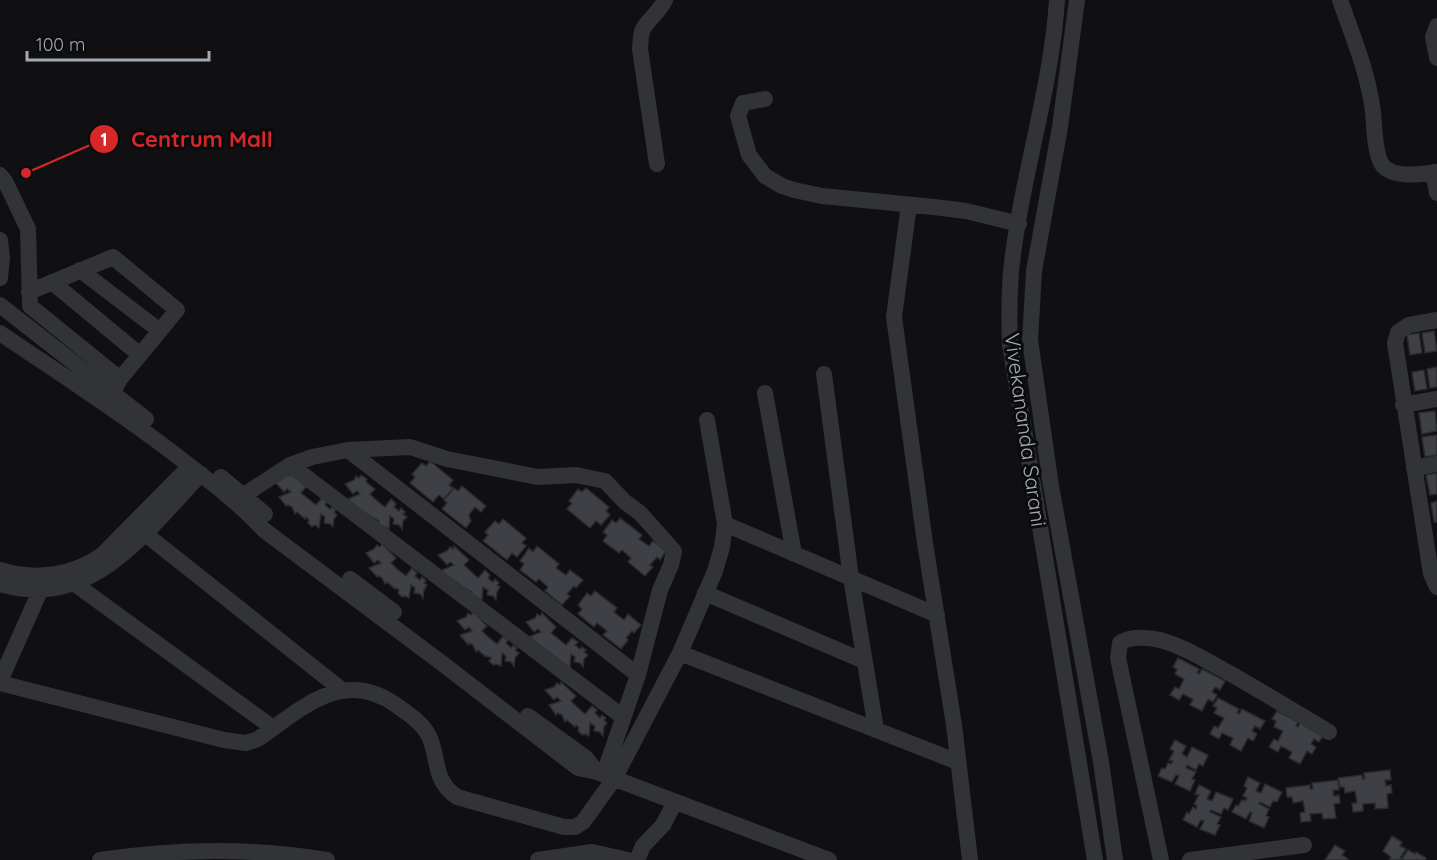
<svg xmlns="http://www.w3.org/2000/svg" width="1437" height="860" font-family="Quicksand,sans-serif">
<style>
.building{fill:#3f4045;stroke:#2a2b2e;stroke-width:1.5}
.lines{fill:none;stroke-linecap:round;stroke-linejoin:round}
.minor{stroke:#313337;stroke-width:16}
.labels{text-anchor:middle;stroke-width:6;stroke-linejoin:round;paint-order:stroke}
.street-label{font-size:21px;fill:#a1a9b3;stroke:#0b0b0d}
.leader{fill:none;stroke:#d62828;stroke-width:2}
.callout-dot{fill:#d62828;stroke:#0b0b0d;stroke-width:2}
.mark-label{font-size:18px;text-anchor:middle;font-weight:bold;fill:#fff}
.callout-label{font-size:22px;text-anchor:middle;font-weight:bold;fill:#d62828;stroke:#0b0b0d;stroke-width:6;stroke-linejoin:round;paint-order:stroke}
</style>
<rect width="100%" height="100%" fill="#101012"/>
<path class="building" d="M1434,331L1437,351L1425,353L1422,333Z
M1419,333L1422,353L1410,355L1407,335Z
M1437,367V387L1430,388L1427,369Z
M1424,370L1427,389L1415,391L1412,372Z
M1435,411L1437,431L1422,434L1419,413Z
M1437,435V455L1425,457L1422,437Z
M430,461L453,480L449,485L453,488L444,499L439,495L433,502L410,483L415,477L412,474L422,463L426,466Z
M292,473L306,487L301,493L316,505L322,498L327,502L325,505L330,509L332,507L336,510L334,512L337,515L334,519L333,527L330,524L324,523L325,517L321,514L319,528L315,525L312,527L308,523L309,520L306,517L305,519L297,512L295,514L292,507L288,505L286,506L279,497L291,492L287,489L284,492L275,482L287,474L290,476Z
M1437,473V494L1430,495L1426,475Z
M361,475L367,479L366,482L375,489L370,494L375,499L385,507L391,499L396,504L394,507L399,511L401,508L405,512L403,514L407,517L403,521L402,529L399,525L393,524L394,519L390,516L389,529L378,524L379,521L356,508L348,499L360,494L357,491L353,494L345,484L354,480L356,476L359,478Z
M462,486L486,506L481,512L475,507L469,515L471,521L466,528L442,509L447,503L444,500L454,488L458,491Z
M586,488L609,507L606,511L610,515L601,525L596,521L590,528L567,509L572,503L569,501L578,489L582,492Z
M1437,501V522H1434L1431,503Z
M620,518L642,535L639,539L649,546L653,541L666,551L660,560L657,557L650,565L653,567L645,576L628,562L631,558L622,550L619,553L603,541L607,535L603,532L612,520L616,523Z
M503,519L526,538L522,543L526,546L517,557L512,553L507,560L483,541L488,535L485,532L495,521L499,524Z
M382,544L396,558L391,563L396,568L406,576L412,568L417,573L415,576L420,580L422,577L426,581L424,583L427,585L424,590L423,598L420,594L414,593L415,588L411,585L409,598L405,596L402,597L398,593L399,590L396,588L395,589L387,582L385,584L382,578L378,576L377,577L369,568L381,563L378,560L374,563L366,553L374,549L377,545L380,547Z
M454,546L469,560L464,565L478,578L485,570L490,575L488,578L493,582L495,579L499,583L497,585L500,587L497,592L496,600L493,596L487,595L488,590L483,587L482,600L471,595L472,592L449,579L442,570L454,565L450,562L447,565L438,555L447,551L450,547L453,549Z
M537,546L559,564L556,568L566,575L570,570L583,580L576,588L574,586L567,594L570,596L562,605L545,591L548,587L539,579L536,582L520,570L524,564L520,561L529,548L533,552Z
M595,591L617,608L614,612L624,620L628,614L641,625L634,633L632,631L626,638L628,640L621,649L603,635L607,631L597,623L594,627L578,614L582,609L578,605L587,593L591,596Z
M473,612L487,626L482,631L487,636L497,644L503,636L508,640L506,643L511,648L513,645L517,648L515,650L519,653L515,658L514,666L511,662L505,661L506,656L502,653L501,666L496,664L493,665L489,661L491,658L487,656L486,657L478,650L476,652L473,645L469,643L468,645L460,635L472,631L469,627L465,630L457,621L466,617L468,613L471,615Z
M542,613L556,627L551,633L566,645L572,638L578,642L575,645L580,649L582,647L586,650L584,652L588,655L584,659L583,667L580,663L574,662L575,657L571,654L570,668L529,637L541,632L538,629L534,632L526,622L535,618L537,614L540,616Z
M1178,658L1199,669L1197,673L1199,674L1202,669L1225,681L1220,690L1215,687L1212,692L1217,695L1213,702L1208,699L1202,711L1190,705L1193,699L1183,694L1179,700L1170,695L1175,687L1179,689L1184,679L1175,674L1177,669L1173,667Z
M561,682L576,696L571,701L576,706L585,714L592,706L597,710L595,713L600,718L602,715L606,718L604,720L607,723L604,727L603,736L600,732L594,731L595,726L590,723L589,736L585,734L582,735L578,731L579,728L576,725L575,727L567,720L565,722L562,715L558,713L556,715L549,705L561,701L557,697L554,700L545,690L554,687L557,683L560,685Z
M1218,698L1239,709L1237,713L1239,714L1242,709L1265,721L1260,729L1255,726L1252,731L1257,734L1253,741L1248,738L1241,751L1230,745L1233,738L1222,733L1219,739L1210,734L1214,726L1218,728L1224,718L1214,713L1217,708L1213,706Z
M1277,711L1298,722L1296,726L1298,727L1301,722L1324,734L1319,742L1314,739L1311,744L1316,747L1312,754L1307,751L1300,764L1289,758L1292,752L1281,746L1278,752L1269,747L1274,739L1278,741L1283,731L1274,727L1276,721L1272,719Z
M1175,740L1186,746L1182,754L1187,757L1192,747L1208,755L1203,766L1199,764L1196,770L1187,765L1186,768L1196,772L1192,779L1195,780L1190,791L1175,784L1179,776L1176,775L1172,782L1158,776L1162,768L1165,769L1168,763L1171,764L1173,761L1169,760L1174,751L1170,749Z
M1390,770L1391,780H1385L1386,786L1391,785L1392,793L1387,794L1388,808L1375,809V803L1363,804V811L1353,812L1352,803H1357L1355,791L1345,793L1344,787H1340L1338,778L1362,775L1363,779H1365L1364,773Z
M1248,777L1260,783L1256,791L1261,793L1265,784L1282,792L1277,802L1273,801L1270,807L1260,802L1259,804L1269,809L1266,816L1269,817L1264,828L1249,821L1252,813L1250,812L1246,819L1232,812L1236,805L1238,806L1242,800L1245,801L1247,798L1243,796L1247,788L1244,786Z
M1338,780L1339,790H1333L1334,796L1339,795L1340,803L1334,804L1336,818L1323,819L1322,813L1310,814L1311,821L1301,822L1300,813L1305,812L1303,801L1293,803L1292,797H1287L1286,788L1310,785V789H1313L1312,783Z
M1199,785L1211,791L1207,799L1212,801L1216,792L1233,799L1228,810L1224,808L1221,814L1211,810L1210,812L1221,817L1217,824L1220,825L1215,835L1200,829L1204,821L1201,820L1197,827L1183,820L1187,812L1189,814L1193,807L1196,809L1197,806L1194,804L1199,795L1195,794Z
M1392,836L1402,842L1400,846L1406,849L1400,858L1402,859L1408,850L1415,854L1416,852L1426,858L1425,860H1389L1391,857L1383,851Z
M1335,845L1345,851L1342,855L1348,859L1347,860H1325Z"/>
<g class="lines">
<path class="minor" d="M1057,0C1051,92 1020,181 1011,272C1009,297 1009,321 1010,345L1095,860
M1077,0L1060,127L1034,271L1030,340L1051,486L1101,762L1115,860
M1340,0C1353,37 1368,72 1373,112C1374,125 1375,157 1383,166C1395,179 1422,174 1437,172
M1437,26L1433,37L1437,58
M765,99L743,103L738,116L749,155L765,176L782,186L794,190L822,196L934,207L966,211L1019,224
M657,164L640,49C641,43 640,35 643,29C649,18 659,13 665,0
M1433,172L1437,193
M0,175L5,181L28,229L30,306L120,379L112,393
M909,205L894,317L925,543L954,725L970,860
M0,240L2,257L0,278
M80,270L160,331
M52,282L140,355
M29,292L113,257L177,310L120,379
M0,305L146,419
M1437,320L1409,325L1398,332L1395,343L1431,574L1437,587
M0,333C59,373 120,412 177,456C207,479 238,502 264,530L443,664L578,768L597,772L829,860
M824,374L851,578L876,729
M765,393L794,554
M1403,405L1437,399
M348,450L638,675
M290,465L623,717
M1414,468L1437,464
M221,477L265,514
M235,498L244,495L290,465L312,457L348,450L410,447L447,459L538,477L576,475L605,481L625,502L640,513L674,551L671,565L660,590L638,675L604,774
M725,524L937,615
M144,533L342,690
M0,570C35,581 72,576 102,555L190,466
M350,579L394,612
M0,584C91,612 145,532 201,474
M75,584L273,728
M705,593L864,661
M680,653L958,762
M0,681L40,591
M0,683L224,740L246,743L258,739C301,709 343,667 396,705C408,714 422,722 429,736C440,761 432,779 457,797L564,827H575L583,822L614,779L680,653L715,571L722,547L725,524L707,420
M528,716L586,758L597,772
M100,860C175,849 251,847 327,860
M538,860L592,852L628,860
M637,860L643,846L663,825L675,802
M1161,860L1118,658L1120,643C1130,636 1148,637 1160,640C1182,646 1202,658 1222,669C1258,689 1293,711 1329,732
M1190,860L1304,845"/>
</g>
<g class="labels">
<g class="street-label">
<text transform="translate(1025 430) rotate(82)" y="7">Vivekananda Sarani</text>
</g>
</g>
<path class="leader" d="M26 173L104 139"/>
<g class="callout-dot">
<circle cx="26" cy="173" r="6"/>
<circle cx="104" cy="139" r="15"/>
</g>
<g class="mark-label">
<text x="104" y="146">1</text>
</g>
<g class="callout-label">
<text x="202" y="147">Centrum Mall</text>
</g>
<path d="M27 51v9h182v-9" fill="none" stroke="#a1a9b3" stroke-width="3"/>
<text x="36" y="51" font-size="18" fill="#a1a9b3" stroke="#0b0b0d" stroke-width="4.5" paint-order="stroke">100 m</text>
</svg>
